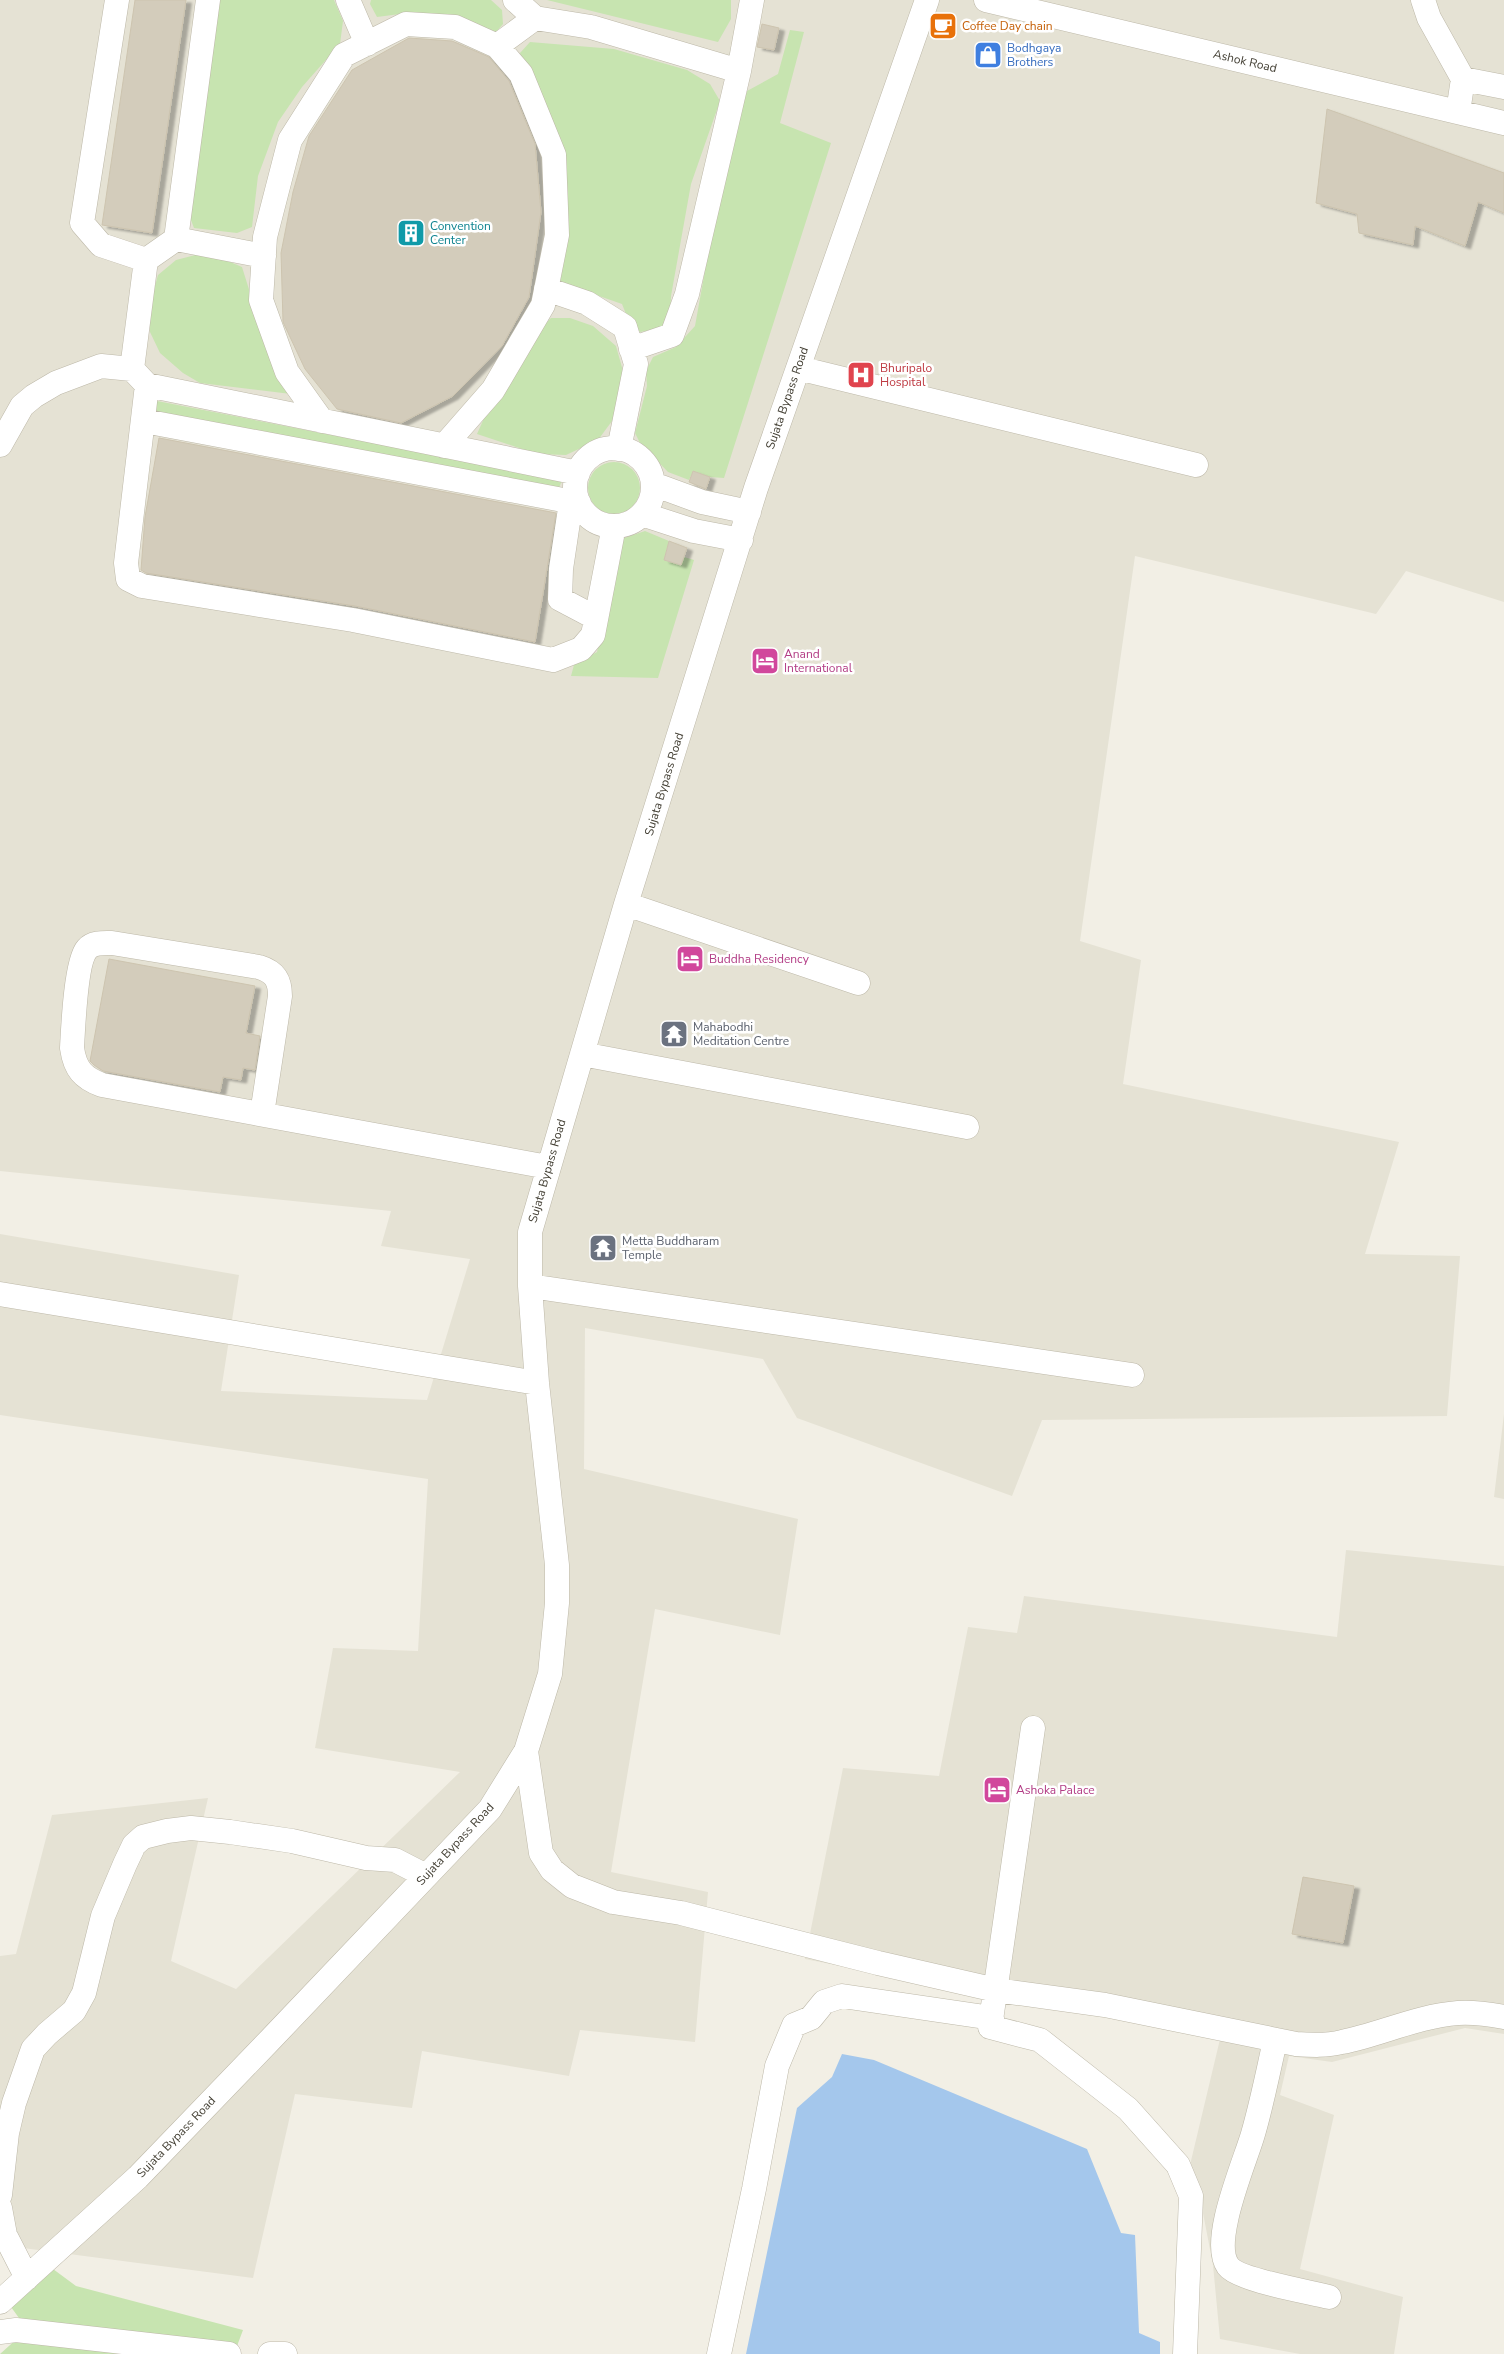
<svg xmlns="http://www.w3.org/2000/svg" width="1504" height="2354" font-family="'Nunito Sans',sans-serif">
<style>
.residential{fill:#e5e2d4}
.green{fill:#c7e4b0}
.water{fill:#a4c7ec}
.building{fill:#d3ccbb;stroke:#cdc4af;filter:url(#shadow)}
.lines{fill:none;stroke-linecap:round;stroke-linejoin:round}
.minor-casing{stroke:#bdb8a8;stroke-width:25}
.minor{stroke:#fff;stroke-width:24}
.labels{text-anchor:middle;stroke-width:5;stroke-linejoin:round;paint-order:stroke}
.food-label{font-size:12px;fill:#c56008;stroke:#fff;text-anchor:start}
.shop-label{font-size:12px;fill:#366cbe;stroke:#fff;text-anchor:start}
.street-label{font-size:12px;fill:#444035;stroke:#fff}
.culture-label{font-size:12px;fill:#0d838f;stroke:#fff;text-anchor:start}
.health-label{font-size:12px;fill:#be3a42;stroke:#fff;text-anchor:start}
.hotel-label{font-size:12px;fill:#b23c85;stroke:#fff;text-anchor:start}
.worship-label{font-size:12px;fill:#5b616d;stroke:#fff;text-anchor:start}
</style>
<defs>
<filter id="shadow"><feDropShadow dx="5.5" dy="3" stdDeviation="1" flood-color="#0004"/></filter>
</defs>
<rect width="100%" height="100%" fill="#f2efe5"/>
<path class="residential" d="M0,0H1504V602L1406,571L1376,614L1135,556L1080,941L1141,960L1123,1084L1399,1142L1365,1254L1460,1256L1447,1416L1042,1420L1012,1496L797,1418L763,1359L585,1328L584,1469L798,1519L780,1635L655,1609L611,1872L708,1892L695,2042L580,2030L569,2076L422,2051L412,2108L295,2094L253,2278L0,2245V1956L16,1954L52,1815L208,1798L171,1961L236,1989L460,1772L315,1748L333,1648L418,1651L428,1479L0,1415V1234L239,1275L221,1391L427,1400L470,1259L381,1246L391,1211L0,1171Z
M1504,1414V1499L1494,1497Z
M1346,1550L1504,1566V2034L1465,2028L1332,2062L1289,2056L1280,2095L1334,2115L1300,2269L1403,2297L1394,2354H1300L1220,2339L1213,2265L1197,2182L1190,2165L1221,2035L953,1988L805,1959L843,1768L939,1776L968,1627L1017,1633L1024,1596L1337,1637Z"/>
<path class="green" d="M218,0H334L343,21L340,44L302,87L278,122L258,176L252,227L237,233L194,228L189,215Z
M371,0H491L502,10L503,24L496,32L400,14L377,17L370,4Z
M547,0H731V19L718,42Z
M790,30L804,32L780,123L831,143L724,478L710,477L693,471L689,480L668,472L640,443L635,433L647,386L646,371L653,357L676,347L695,326L725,160L747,91L778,74Z
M530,42L614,49L687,70L710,84L720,101L691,184L671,296L670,321L657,329L640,332L626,314L622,304L559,282L566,237L520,53Z
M207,252L242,267L252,299L291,394L200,383L183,373L160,353L150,332L149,307L158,275L176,260Z
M551,318H570L593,326L616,346L623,371L615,417L598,440L566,455L537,454L477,434C495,392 518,350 551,318Z
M157,401L562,480L559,488L154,414Z
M588 488a26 26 0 1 1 52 0a26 26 0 1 1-52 0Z
M645,531L669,541L664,560L681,565L684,557L694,560L658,678L571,676L574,665L597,652L621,539Z
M53,2269L76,2286L243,2330L234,2354H0L19,2337V2318L11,2307Z"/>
<path class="water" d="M842,2054L874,2060L1087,2149L1121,2233L1135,2235L1139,2333L1160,2342V2354H746L797,2108L832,2077Z"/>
<path class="building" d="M135,0H186L152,233L102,225Z
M762,24L779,28L774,50L757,47Z
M409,38L452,41L489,57L509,81L535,144L541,212L529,297L502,346L453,396L401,423L337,409L305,369L283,322L281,253L293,192L309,136L352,70Z
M1327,109L1504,173V213L1478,202L1465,246L1415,226L1413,245L1359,233L1357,214L1316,203Z
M159,438L556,513L535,642L355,606L146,573L141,570L145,517Z
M693,471L710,477L706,489L689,482Z
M669,541L687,548L681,565L664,560Z
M109,959L255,986L246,1033L260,1036L255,1070L243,1068L241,1080L223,1077L220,1092L103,1071L94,1065L90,1061Z
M1303,1877L1354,1886L1343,1943L1292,1934Z"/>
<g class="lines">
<defs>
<path id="minor" d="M117,0L82,223L101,245L146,260L132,369L147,385L126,563L128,579L142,586L353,620L553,660L581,649L593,635L614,526
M348,0L367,44
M515,0L535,18L591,27L739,71L687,294L672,335L631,349
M986,0L1504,123
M1423,0L1429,18L1463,79L1458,112
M497,46L535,18
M739,71L752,0
M1463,79L1504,87
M176,239L264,256
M146,260L176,239L208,0
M546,289L587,303L625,327L636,364L619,449
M798,368L1196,465
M147,385L578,473
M144,421L579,503
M322,421L287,372L261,300L265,237L290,140L344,55L406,24L455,27L497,46L521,74L554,155L557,235L543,305L493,390L444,446
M0,445L22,406L34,396L56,383L101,366L132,369
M575 487a39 39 0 1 1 78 0a39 39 0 1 1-78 0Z
M653,484L702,502L749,512
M571,502L561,569L560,599L596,618
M642,514L694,531L741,540
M626,904L858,983
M582,1054L967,1127
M262,1114L280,996C280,980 275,972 259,967L112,943C104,943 93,942 87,949C76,961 73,1029 72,1048C75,1069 83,1078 102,1085L548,1167
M530,1286L1132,1375
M0,1294L537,1383
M1033,1728L990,2027L1040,2040L1128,2109L1178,2165L1191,2196L1185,2354
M526,1751L541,1853L552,1870L572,1886L590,1893L613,1902L681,1913L878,1963L996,1990L1105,2005L1296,2044C1311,2045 1327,2046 1342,2042C1381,2034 1418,2016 1458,2013C1474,2012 1488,2014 1504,2017
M1275,2041C1268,2072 1262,2103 1253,2134C1245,2162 1210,2241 1228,2266C1238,2280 1310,2292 1329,2297
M0,2195L7,2133L14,2103L33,2049L47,2034L74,2011L84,1993L103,1916L125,1864L134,1845L143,1837L167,1831L191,1828L230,1832L292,1841L366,1858L395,1860L426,1876
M0,2208L5,2235L27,2278
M0,2302L138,2177L270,2040L490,1809L526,1751L550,1674L557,1603V1565L537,1383L530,1286V1232L626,904L756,488L927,0
M0,2332L16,2330L229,2354
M270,2354H285
M719,2354L754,2189L777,2066L794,2025L811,2018L824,2002L842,1996L992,2018"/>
</defs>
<use href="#minor" class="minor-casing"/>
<use href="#minor" class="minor"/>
</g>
<defs>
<symbol id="cafe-square" viewBox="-11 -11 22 22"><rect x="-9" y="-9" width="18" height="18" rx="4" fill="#e8710a" stroke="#fff"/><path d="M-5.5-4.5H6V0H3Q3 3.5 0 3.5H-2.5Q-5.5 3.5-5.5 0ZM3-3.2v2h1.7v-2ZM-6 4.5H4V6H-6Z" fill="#fff"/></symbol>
<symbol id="shop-square" viewBox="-11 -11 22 22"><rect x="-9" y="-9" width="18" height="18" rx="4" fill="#3f7fe0" stroke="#fff"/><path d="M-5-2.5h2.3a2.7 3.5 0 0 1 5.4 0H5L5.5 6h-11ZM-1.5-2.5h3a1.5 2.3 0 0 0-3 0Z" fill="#fff"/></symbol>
<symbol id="building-square" viewBox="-11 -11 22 22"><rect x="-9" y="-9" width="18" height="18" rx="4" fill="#0f9aa8" stroke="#fff"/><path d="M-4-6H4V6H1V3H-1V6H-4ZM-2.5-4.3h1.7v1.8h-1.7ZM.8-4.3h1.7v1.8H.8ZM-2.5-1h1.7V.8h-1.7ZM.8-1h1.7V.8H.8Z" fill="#fff"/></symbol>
<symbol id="hospital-square" viewBox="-11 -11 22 22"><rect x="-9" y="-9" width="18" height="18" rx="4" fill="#e0444e" stroke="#fff"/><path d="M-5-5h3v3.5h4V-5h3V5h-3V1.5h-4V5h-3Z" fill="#fff"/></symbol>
<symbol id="hotel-square" viewBox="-11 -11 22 22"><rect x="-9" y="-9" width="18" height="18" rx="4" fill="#d1479c" stroke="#fff"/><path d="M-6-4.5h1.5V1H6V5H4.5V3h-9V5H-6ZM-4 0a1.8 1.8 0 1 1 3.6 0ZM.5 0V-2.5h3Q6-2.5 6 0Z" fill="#fff"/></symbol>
<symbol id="temple-square" viewBox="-11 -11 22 22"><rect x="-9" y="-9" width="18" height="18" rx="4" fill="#6b7280" stroke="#fff"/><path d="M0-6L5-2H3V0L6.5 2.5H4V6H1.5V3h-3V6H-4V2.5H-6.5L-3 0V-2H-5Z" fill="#fff"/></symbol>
</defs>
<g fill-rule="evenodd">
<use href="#cafe-square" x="927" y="10" width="32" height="32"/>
<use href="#shop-square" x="972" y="39" width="32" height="32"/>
<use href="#building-square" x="395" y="217" width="32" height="32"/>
<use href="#hospital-square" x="845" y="359" width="32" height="32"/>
<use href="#hotel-square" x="749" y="645" width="32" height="32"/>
<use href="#hotel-square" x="674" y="943" width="32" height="32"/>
<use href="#temple-square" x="658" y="1018" width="32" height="32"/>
<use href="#temple-square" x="587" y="1232" width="32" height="32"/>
<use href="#hotel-square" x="981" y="1774" width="32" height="32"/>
</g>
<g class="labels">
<g class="food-label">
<text x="962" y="30">Coffee Day chain</text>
</g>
<g class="shop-label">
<text x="1007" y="52">Bodhgaya<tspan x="1007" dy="14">Brothers</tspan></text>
</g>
<g class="street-label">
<text transform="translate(1245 61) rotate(13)" y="4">Ashok Road</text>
<text transform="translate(787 398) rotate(-71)" y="4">Sujata Bypass Road</text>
<text transform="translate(664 784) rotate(-73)" y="4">Sujata Bypass Road</text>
<text transform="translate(547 1171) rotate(-74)" y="4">Sujata Bypass Road</text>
<text transform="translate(455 1844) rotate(-47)" y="4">Sujata Bypass Road</text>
<text transform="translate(176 2137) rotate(-46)" y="4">Sujata Bypass Road</text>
</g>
<g class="culture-label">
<text x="430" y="230">Convention<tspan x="430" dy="14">Center</tspan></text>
</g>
<g class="health-label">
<text x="880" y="372">Bhuripalo<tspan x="880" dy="14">Hospital</tspan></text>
</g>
<g class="hotel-label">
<text x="784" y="658">Anand<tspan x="784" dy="14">International</tspan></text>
<text x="709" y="963">Buddha Residency</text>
<text x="1016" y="1794">Ashoka Palace</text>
</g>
<g class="worship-label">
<text x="693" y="1031">Mahabodhi<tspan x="693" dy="14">Meditation Centre</tspan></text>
<text x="622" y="1245">Metta Buddharam<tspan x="622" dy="14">Temple</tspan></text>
</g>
</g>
</svg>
